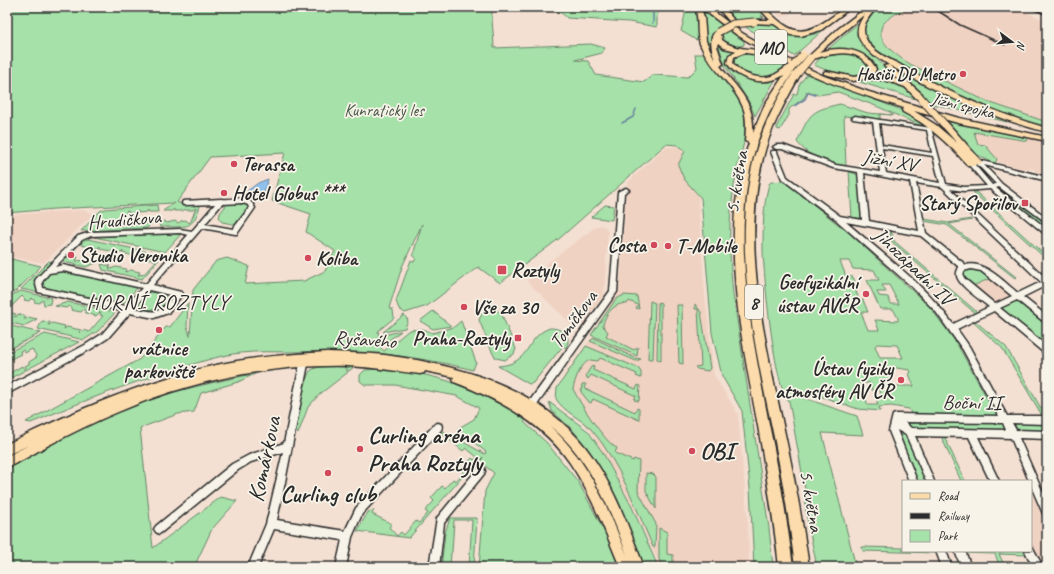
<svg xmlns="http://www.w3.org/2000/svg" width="1054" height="574" font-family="Caveat,sans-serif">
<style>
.built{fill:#f0d2c2}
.green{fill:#a5e1a8;stroke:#68866a;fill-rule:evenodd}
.water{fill:#90c0ec;stroke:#68849f}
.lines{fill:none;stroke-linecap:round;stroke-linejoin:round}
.stream{stroke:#68849f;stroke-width:1.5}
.minor-casing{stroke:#2b2b2b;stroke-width:3}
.major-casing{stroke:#2b2b2b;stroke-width:3}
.highway-casing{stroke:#2b2b2b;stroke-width:3}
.minor{fill:#f7f3e8;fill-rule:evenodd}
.major{fill:#fcdcac;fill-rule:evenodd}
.highway{fill:#fcdcac;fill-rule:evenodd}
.rail{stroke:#2b2b2b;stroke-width:1.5}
.highway-bridge-casing{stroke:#2b2b2b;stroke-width:9;stroke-linecap:butt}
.highway-bridge{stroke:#fcdcac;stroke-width:7}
.poi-dot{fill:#d1495b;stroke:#f7f3e8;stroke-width:1.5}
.labels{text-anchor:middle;stroke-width:3.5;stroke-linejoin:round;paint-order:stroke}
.far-poi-label{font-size:17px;font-weight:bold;fill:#2b2b2b;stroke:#f7f3e8;text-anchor:end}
.far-street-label{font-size:17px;fill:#2b2b2b;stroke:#f7f3e8}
.far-park-label{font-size:17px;fill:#4a584a;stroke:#f7f3e8}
.shield{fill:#f7f3e8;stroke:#686764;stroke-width:1}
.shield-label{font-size:19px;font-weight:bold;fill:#2b2b2b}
.street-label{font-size:20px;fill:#2b2b2b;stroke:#f7f3e8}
.poi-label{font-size:20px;font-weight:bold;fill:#2b2b2b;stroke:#f7f3e8;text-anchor:start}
.neighbourhood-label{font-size:21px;letter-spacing:1px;fill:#2b2b2b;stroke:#f7f3e8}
.near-poi-label{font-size:24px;font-weight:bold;fill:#2b2b2b;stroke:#f7f3e8;text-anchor:start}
.near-street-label{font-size:24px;fill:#2b2b2b;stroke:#f7f3e8}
</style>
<rect width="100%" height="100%" fill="#f3e0d2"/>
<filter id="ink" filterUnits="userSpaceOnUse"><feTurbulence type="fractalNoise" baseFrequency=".025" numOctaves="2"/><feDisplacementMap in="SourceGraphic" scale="8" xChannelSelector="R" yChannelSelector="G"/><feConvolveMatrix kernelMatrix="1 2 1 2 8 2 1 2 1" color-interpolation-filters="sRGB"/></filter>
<g filter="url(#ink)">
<path class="built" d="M771,7H816L808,10L796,7L789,14L781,17Z
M907,7H1017L1047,22V122L988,102L910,64L901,58L887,46L883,39L882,29L886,22Z
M974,132L1027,141L1026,138L1047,141V174L1036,173L1034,169L1024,168V170L999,162L996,161L997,159L978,144Z
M665,147H677L686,151L693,189L700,198L698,200L705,294L714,375L738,414L748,523L749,567H660L635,510L589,429L556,391L566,372L592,337L620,286L627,183Z
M83,210L94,213L44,263L7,256V215Z
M600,225L605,227L608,231L604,295L583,324L575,326L572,325L527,281L530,276L594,228Z
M991,278L1011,295L994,303L973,286Z
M1031,491L1047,526V567H1041L1031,547Z"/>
<path class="green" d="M7,7H492C491,21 494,34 494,48L591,44L605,48L602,53L575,60L588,61L596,75L644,82L653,75L688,77L697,68L695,54H705C718,71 742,97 746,118C749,134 740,153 737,169C735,180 733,191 732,202C728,232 730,263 733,294L769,528L773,567H754L750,488L742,411L722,376L712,333L701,198L684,179L678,165L685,151L677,145L666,144L560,238L500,283L478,267L427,306L405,313L399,309L396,301L411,260L414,262L416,258L413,255L422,224L402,267L389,308L393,310L394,318L378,331L379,336L401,331L380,347L384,351L409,330L423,329L433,333L454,327L461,321L476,362L473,370C412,354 353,350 290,352C274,352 257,351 241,353C219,355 195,364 173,370C125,385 78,403 31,423L26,422L140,359L166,327H170L188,303L187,326L190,336L193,290L216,261L227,258L249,266L245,284L304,281L325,271L335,251L306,232L311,214L272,201L285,153L210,157L177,202L181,204L201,203C192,232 188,226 160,227L159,222L164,221L167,223L175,221L178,223L181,221L186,220L189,223L191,221L196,208L193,210H185L184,209L183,211H174V209L172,211H163L174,203L54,209L7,213Z
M518,7H658L659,11L657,16V27L629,22L567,18C556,5 533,8 518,7Z
M684,7H695L698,14L699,38L696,40L681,31L685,15Z
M722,7H758L764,13L761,16L764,17L756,20L737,21Z
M880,7H907C900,12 886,18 882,26C875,42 899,57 910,64L988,102L1047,122V127C1037,126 1027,124 1017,121C988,111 872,62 864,34C861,23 872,13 880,7Z
M706,12L722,25L713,35L714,55C702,44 706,27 704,13Z
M759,23L775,25L788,33L803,36L815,34L831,23L794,56L742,25Z
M857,24L858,25C854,45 888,67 900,81L876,75C880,50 845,51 828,49Z
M727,29L744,41V45L735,47L722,41L720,35Z
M719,46L735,52L730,54L726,60C729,83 760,77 775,80L755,116L748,100L725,66Z
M747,53L768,56L786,65C772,81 746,82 733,63L736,56Z
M829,53C847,53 860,53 870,68C865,87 825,70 814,65L821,57Z
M895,68L963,103L1007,122L929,103Z
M807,74L899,109L932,127L919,125L876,106L838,92L818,95L808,91L804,98L789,109V115L780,130L777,129V126L794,94H797L799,85Z
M870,79C891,80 904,85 919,100L856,81Z
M840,104L868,113L893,115L880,114V119L844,116L846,166C826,163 810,158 797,142C810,114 809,111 840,104Z
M944,118L1026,138L1028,141L974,132L978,144L985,145L997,159L995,164L974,153Z
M849,171L858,175L863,218H852Z
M784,181L849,233L930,307L957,344L997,416L911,414L909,409L891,406L879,407L880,411L858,409L820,396L803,394L804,398L857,416L863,435L822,433L856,567H817L806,513L805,489L789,401C774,388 764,275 763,251C763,229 763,205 769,184L771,182ZM840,261H849L853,269L874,270L879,280H867L880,309H893L898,318V321L875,320L879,330H868L861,312H868L863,300H859L855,288H858L853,277L846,276ZM882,285H889L899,304H891L888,297L879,296L877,292H886ZM877,344L897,345L903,358H880L875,346ZM890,367L910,370L911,372L909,374L914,386H894L886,368ZM860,383H870L872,390H879L883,398H876L878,405H868Z
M1000,187L1047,223V229L995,188Z
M973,192H976L1047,257V260Z
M228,203H241L248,206L249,209L238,225L222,222L219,219L220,213Z
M157,205L158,212H149L148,210L147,212L138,213V211L136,213H128V211H127L119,226L131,223L130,225H132L142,222L141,225H143L153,222L147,228L81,231L100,211L105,209Z
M605,205L614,206L612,220L591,217Z
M924,219L948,223L971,219L972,220L949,224L1016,277L1015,278L947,225L924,221Z
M890,232L892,233L894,241L977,312L975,313L891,241Z
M181,233H182L165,252L94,237Z
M83,238L163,255L142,279L103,270L101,264L111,266L109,268L110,269L116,267L126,269L125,272L131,270L140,272L138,275L144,274L156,261L151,259L153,257L149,259L137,256L138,254L135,256L122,253L123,251L121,253L100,249V246L98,248L90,247L91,244L89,247L81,245L82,242L66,258L78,257L76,261L87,260L85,262H97L96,263L86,267L59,261Z
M7,258L41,266L16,291L7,295Z
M49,261L54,262L37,280L36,285L38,289L45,294L21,289Z
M969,269L981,271L991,278L973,286L964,276L965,271Z
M64,270L135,286L137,288L124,303L120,304L42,287L41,281L52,271Z
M21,291L51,298L50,304L44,305L43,300L39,303L34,302L35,301L32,298L29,301L24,300L25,299L22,296L7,311V297Z
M149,292L164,294L167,298L166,303L155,311L140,308L138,302Z
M624,295L637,296L639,309L636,308L638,305L629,301L627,304C616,301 604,315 603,326L608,332L606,336L634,350L638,347L637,356L591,335L616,299Z
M1017,300L1047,324V347L1000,308Z
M650,301L655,303L653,359H648Z
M68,302L114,312V314L98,331L84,340L38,329L42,321L50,322L48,325H49L52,323L65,326L64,329L67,327L81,330L79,332L80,333L83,330L89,332L103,316L100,315L101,313L100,312L96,316L86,313L84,309L81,312L71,310L72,308L69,306L66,308L55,306Z
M658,302L661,303V361L657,359Z
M695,304L701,312L710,368L708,371L697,369L695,367L701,366L698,309H695Z
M677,305H682L683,364L679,363Z
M491,309L498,311L502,315L516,349L514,354L505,360L496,358L493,354L479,320L482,313Z
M433,311L451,326L433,329L420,321Z
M8,312L16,314L14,316L16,317L18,314L26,316L24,319H26L28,317L37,319L24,326L7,322Z
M404,315L408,320L405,328L383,332Z
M975,321L1006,347L1046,417H1043L1002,348L973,322Z
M7,325L41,333L7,350Z
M550,328C561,328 573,335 566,348L563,346L533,383L529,384L498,366C532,364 525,336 550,328Z
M45,334L79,342L7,380L8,374L22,366L24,369L26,368L25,366L29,364V362L37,357L32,349L25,353L23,350L20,351L21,354L7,361V353Z
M594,338L635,358L641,359L636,361L590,341Z
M586,346L638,368L641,372V378L636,376L637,374L600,358L598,361L590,360C580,364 575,380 573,389C580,403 605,443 617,448L615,453L633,461L634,459L639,461L638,491L656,524L655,547H653C636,508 619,461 591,429C580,418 564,412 556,399L557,388Z
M328,366H355L349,371L344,367L348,372L347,373L320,394L308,407L298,434L294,429C295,422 307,373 310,371C315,367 321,367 328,366Z
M594,366L593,370L636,389L638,385L640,386L639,401L634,400L636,396L591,375L588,379L587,378L586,375L591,367Z
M365,370C407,366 455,381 493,398C504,404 515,412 527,419L524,422L547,443L579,483L612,546L620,567H479L485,491L494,473L480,462L483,457L480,460L478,459L409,538L357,531L368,512L374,510L372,514L392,524L389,527L397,536L401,532L404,535L416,521L419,523L428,513L425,511L434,501L431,498L442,486L445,488L453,479L456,481L464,472L461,469L472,458L474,460L477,457L466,448L463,451L442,434L439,437L443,431L485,454L486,452L457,429L474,419L479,408L457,396L395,385H365L360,381V375Z
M257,373L238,382L201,393L194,412L178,414L140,428L153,548L221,497L237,501L212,529L194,567H7V470C48,447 89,421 134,405C174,390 216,382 257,373Z
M582,384H586L584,388L635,412L637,408L639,409V420L593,399L591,403L589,402L581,392Z
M549,402L588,431L603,453L632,507L658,567H644L592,456L572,429L552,411Z
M905,420L1004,423L1008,431L911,430Z
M1014,422H1047V432L1017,430Z
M898,434H907L927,481H917Z
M941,436H944L965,481H961Z
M646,473L653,474L656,477V509L646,491Z
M450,518H477L474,567H469L472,520H454L452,552L451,553L450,567H441L445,533Z
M659,528L667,532V554L673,555V567H662L659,559Z
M862,547L903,548V551H937L938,553L863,551Z
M964,551H1027L1028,555L999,554L1005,567H1000L995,554L965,553Z"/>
<path class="water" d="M268,179L264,194L250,195L246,192L258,183Z"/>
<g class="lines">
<path class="stream" d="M653,7V23
M806,92L815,95
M794,106L805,99L808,93
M622,123L633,117L636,109"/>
<defs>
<path id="minor" d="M855,116L931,128L946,184L964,187L987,186L968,164L969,163L978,160L1047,177V181L984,165L1002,184L1047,218V223L999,187L996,188L1047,229V234H1045L990,189L964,191L950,189L1047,279V287L1045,286L1023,297L1047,316V323L1044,322L1017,300L1000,308L1047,346V354L1044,353L994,311L957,329L969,346L1007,416H1047V424L1012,423L1016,430L1047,431V439L1019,438L1047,502V518L1044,516L1031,486V481H1029L1011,438L978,437L999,481H990L969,437L915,436L934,481H926L906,435L897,430L917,481H909L889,431L893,415L896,414L999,416L963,350L936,312L912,287L835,219L782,179L771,152L772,151H776L777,152L787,177L840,216L862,220L858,172L833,168L782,149H776L773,147L776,145H783L836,165L880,172L873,122L853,119L852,118ZM879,123L927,130L932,153L882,145ZM882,148L933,156L940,183L886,173ZM977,164L996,184L992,185L975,165ZM864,173L910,182L919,231L869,221ZM916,183L942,187L1041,282L1018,293C1005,283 984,260 966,265L926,233ZM846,222L921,236L959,267C958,269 956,273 957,276C958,285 982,301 989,307L953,324C925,285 883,254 846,222ZM971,269L981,271L1012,296L995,304L965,279L963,276L964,271ZM905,422L1003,423L1006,430L911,428Z
M626,188L629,190L624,193L617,292L532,412L529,413L526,412L525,409L526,406L610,291L618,192L619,191Z
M221,199C234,201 248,193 255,208L237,234H235L202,228L153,285L181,292L183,294L181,296L168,313L154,318L130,313L108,338L91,349L7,394V386L85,345L102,334L122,311L38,292L35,281L36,279L78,236L91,232L180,229L192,231L215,204L185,205H183L182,203L183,201ZM243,203L248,205L249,208L233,229L205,224L222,204ZM180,233L188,235L146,284L63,265L55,267L82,240L91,236ZM63,271L142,288L126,306L43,288L42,282L49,273ZM149,290L174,296C157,315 158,313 134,308Z
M305,356L308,357L309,359L285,482L277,520L345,531L356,508L435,424L438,423L441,424L442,427L441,430L362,514L352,537L346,567H336L342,540L274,529L258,567H248L266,524L283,452L251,462L238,470L162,532L159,534L156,532L154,529L156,526L232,464L249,455L284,443L301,359L302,357Z
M481,467L484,468L485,471L484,474L444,523L439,567H429L437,518L478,468Z
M1031,547L1033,548L1043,567H1033L1025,551H1031Z
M936,551H946L952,567H942Z
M955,551H965L971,567H961Z"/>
<path id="major" d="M327,352C346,353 366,353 385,355C458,365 538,386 586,448C613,483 628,526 644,567H620C605,531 592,495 570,463C543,423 498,399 454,382L453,379L454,377L425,371L424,373L420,374C396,371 372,367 348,366C270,364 189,381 118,412C94,422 70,434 47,446C34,453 21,462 7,467V456L29,445L7,455V444C74,411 142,382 216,365C252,357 290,354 327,352ZM550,426C590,458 610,509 627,555C606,505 591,464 550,426Z"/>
<path id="highway" d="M695,7H708L742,33L782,56L824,76L869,92L959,118L1047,137V141L958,123L914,111L936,125L957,143L940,124L941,122H947L982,162L981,164H975L974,166H968C949,144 929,125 903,112L902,110L904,108C867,97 831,84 796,68C780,92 765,117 756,146C729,236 752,334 769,424C779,471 787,519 793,567H779C774,520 766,473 758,426C741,335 718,234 749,143L745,141C746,131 747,120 744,110C736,86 711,70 701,46C695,34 700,20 695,7ZM701,8L737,35L764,51C750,48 734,50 722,40L721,32L718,30C707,35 712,51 715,60L706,41L704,17ZM718,43L724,48L737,51L729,55L727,63C738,81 766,87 784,75L765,104L753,133C755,101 737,89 720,66L723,64L717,46ZM744,53C752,53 764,57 770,55L790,65C785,67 780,72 774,75C761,81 741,75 733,63L734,57Z
M717,7H723L733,19V21H729Z
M758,7H764C790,33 801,40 833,16C840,11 844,7 852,7L821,30L801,36L790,35L774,24L752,23L751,22L754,20H770Z
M867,7H877C870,16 861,24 865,36C869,50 887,58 899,64C946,92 995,113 1047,128V132C991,118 939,94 889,65L922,94V98H916L905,87L885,80L861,79L854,81L824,74V72L826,71L854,77L867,74L870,69C858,45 830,54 810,60L807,58L838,29ZM865,14C851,33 859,42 874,56L877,57L889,65L884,66L898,80L886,76H873L876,69C866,48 840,46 819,52Z
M793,73L800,75C785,102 770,128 763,158C740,250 767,348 786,439C795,481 803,524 809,567H795C790,525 783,483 775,442C756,350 731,252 754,158C762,128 777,99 793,73Z"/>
</defs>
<use href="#minor" class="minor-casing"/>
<use href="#major" class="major-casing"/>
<use href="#highway" class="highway-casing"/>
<use href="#minor" class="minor"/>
<use href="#major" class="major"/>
<use href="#highway" class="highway"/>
<path class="rail" d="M932,7L960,25L1005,45
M1028,7L1047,15"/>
<defs>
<path id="highway-bridge" d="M718,32L733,24L754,22
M794,65L803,55
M796,75L810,58
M919,96L944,124"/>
</defs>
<use href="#highway-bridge" class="highway-bridge-casing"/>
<use href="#highway-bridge" class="highway-bridge"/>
</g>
</g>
<g class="poi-dot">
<circle cx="963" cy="74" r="4"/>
<circle cx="234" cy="164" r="4"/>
<circle cx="224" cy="193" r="4"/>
<rect x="1021" y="199" width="8" height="8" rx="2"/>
<circle cx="654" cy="245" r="4"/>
<circle cx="668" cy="246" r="4"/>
<circle cx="71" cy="255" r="4"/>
<circle cx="308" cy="258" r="4"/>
<rect x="497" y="265" width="10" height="10" rx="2"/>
<circle cx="866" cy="294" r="4"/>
<circle cx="464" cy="307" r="4"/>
<circle cx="159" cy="330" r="4"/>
<rect x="514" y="334" width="8" height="8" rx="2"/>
<circle cx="901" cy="380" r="4"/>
<circle cx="360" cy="449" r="4"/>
<circle cx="692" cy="451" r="4"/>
<circle cx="328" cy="473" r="4"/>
</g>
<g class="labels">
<g class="far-poi-label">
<text x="955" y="80">Hasiči DP Metro</text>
</g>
<g class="far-street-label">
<text transform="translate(963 105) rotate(14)" y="6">Jižní spojka</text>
</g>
<g class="far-park-label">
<text x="384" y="116">Kunratický les</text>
</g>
<g class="shield">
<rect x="755" y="30" width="32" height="34" rx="3"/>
<rect x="745" y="285" width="18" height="34" rx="3"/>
</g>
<g class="shield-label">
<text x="771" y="54">MO</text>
<text x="754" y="309">8</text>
</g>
<g class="street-label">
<text transform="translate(890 160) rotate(10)" y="7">Jižní XV</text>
<text transform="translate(736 182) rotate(-81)" y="7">5. května</text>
<text transform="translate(124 219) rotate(-5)" y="7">Hrudičkova</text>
<text transform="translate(914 266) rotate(44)" y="7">Jihozápadní IV</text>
<text transform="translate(573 319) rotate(-54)" y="7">Tomíčkova</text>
<text transform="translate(365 339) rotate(4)" y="7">Ryšavého</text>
<text transform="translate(972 402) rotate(1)" y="7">Boční II</text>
<text transform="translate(812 501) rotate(80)" y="7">5. května</text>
</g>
<g class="poi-label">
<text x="242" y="171">Terassa</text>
<text x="232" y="200">Hotel Globus ***</text>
<text x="1017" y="210" text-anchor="end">Starý Spořilov</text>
<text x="646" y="252" text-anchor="end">Costa</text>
<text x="676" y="253">T-Mobile</text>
<text x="79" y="262">Studio Veronika</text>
<text x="316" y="265">Koliba</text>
<text x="511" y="277">Roztyly</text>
<text x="858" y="289" text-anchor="end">Geofyzikální<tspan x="858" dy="23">ústav AVČR</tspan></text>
<text x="472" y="314">Vše za 30</text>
<text x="510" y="345" text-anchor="end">Praha-Roztyly</text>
<text x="159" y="355" text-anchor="middle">vrátnice<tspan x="159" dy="23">parkoviště</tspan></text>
<text x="893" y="375" text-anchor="end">Ústav fyziky<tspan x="893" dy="23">atmosféry AV ČR</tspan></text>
</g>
<g class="neighbourhood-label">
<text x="158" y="309">HORNÍ ROZTYLY</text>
</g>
<g class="near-poi-label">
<text x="368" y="443">Curling aréna<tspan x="368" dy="28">Praha Roztyly</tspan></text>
<text x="700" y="459">OBI</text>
<text x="328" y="502" text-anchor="middle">Curling club</text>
</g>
<g class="near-street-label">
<text transform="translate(264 459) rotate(-78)" y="8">Komárkova</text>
</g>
</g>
<rect width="1054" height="574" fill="none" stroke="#f7f3e8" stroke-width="24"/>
<rect x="12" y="12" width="1030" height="550" fill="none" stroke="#2b2b2b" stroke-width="1.5" filter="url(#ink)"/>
<rect x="902" y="480" width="130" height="72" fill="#f7f3e8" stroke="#a5a39c"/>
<rect x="910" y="493" width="20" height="6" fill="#fcdcac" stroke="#a5a39c"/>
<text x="938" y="500" font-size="12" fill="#2b2b2b">Road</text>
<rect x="910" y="513" width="20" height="6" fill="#2b2b2b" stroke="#a5a39c"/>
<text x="938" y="520" font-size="12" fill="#2b2b2b">Railway</text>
<rect x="910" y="530" width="20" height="12" fill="#a5e1a8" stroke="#a5a39c"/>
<text x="938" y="540" font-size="12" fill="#2b2b2b">Park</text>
<g transform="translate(1012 42) rotate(106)" stroke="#f7f3e8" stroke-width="3" paint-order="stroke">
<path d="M0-3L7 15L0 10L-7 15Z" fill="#2b2b2b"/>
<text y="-6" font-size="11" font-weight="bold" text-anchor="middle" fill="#2b2b2b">N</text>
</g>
</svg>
